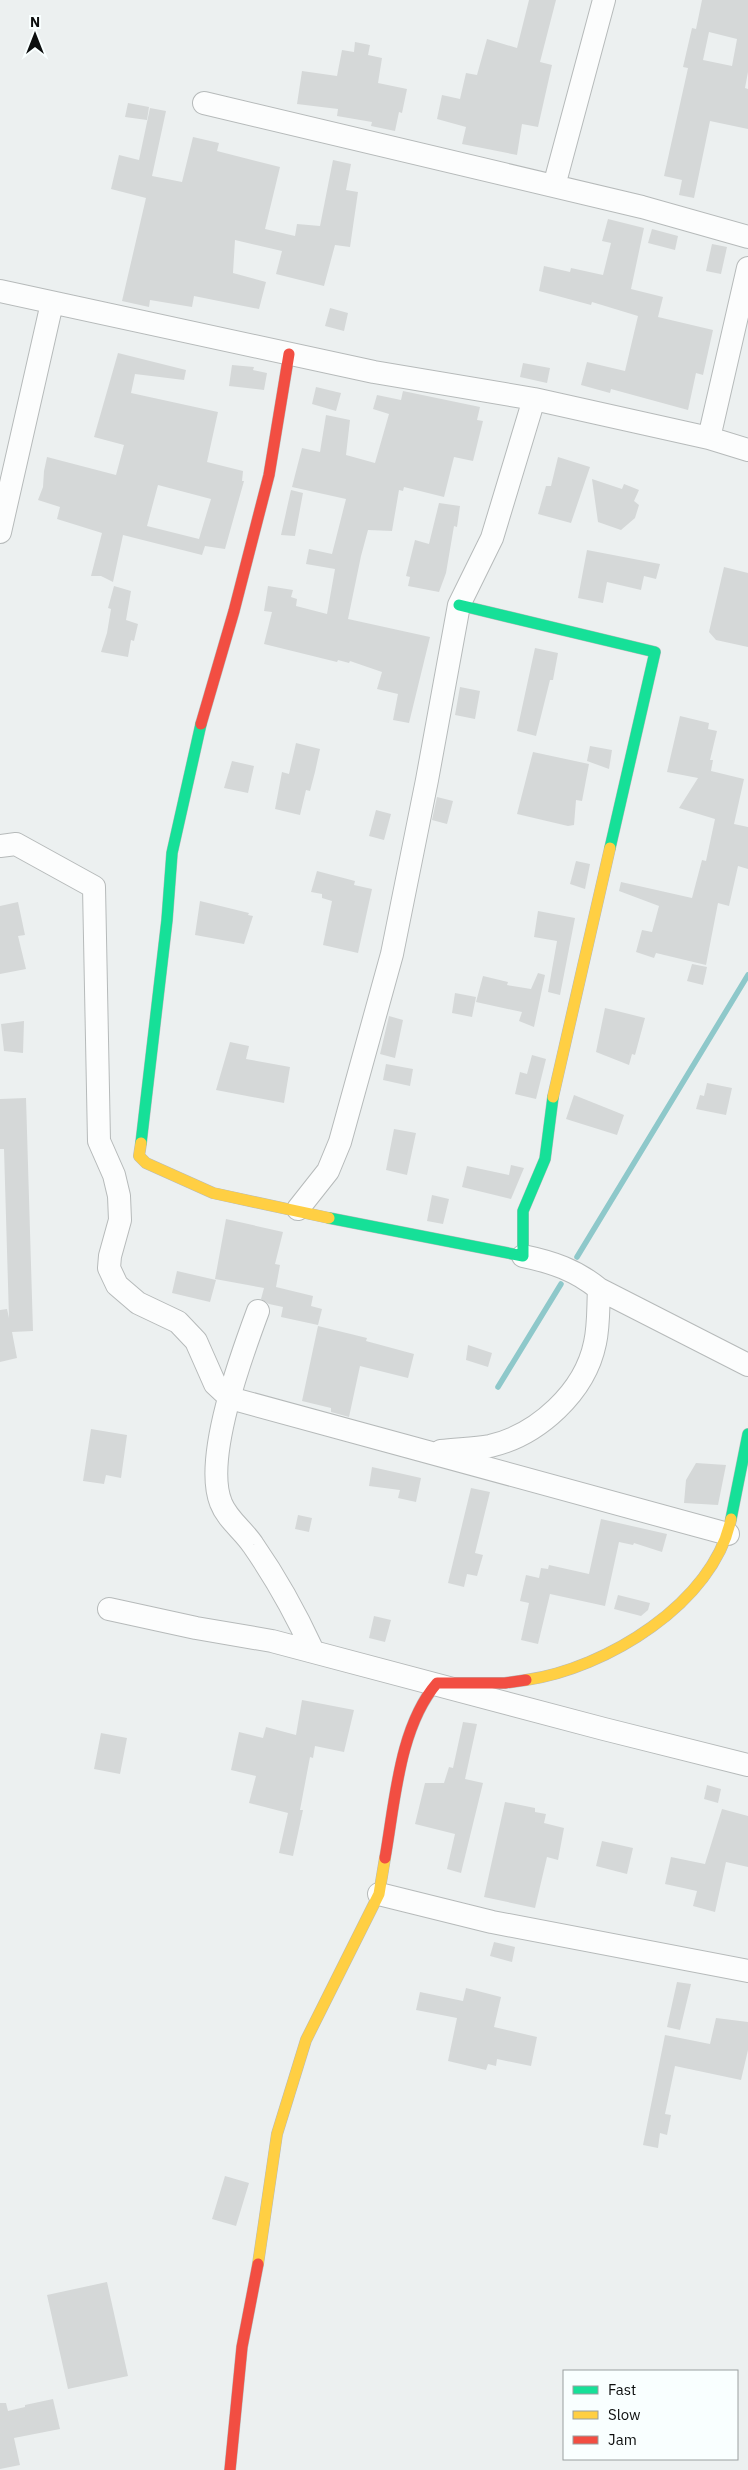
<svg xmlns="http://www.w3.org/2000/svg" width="748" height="2470" font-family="'IBM Plex Sans',sans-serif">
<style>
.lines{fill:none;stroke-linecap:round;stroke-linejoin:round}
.stream{stroke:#8ec8ca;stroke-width:5.5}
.building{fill:#d5d8d8;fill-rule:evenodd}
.street-casing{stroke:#b6baba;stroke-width:24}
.fast-casing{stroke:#b6baba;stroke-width:12}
.slow-casing{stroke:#b6baba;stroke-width:12}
.jam-casing{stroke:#b6baba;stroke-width:12}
.street{stroke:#fcfdfd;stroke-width:22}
.fast{stroke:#16e098;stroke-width:11}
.slow{stroke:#ffcf43;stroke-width:11}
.jam{stroke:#f24e42;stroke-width:11}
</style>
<rect width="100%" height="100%" fill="#ecf0f0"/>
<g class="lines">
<path class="stream" d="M577,1257L748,975
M498,1387L561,1284"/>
</g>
<path class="building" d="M529,0H556L540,62L552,65L538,127L522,124L517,155L462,144L466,127L437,119L442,95L460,99L466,73L477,75L487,39L517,48Z
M702,0H748V72L745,88L748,89V129L710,121L694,198L679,195L682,180L664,176L688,68L683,67L692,28L696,29ZM709,32L737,39L732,66L703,60Z
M355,42L370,45L368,55L382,58L378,83L407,89L402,113L399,112L395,131L371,126L372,122L337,116L338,109L297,104L302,71L337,76L342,50L354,52Z
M128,103L149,107L147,120L125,117Z
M150,108L166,111L152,176L182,182L193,137L219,143L217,151L280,167L265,229L295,236L297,224L320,226L333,160L351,164L346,190L358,192L350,247L335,245L324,286L276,274L282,251L235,240L233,273L266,282L259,309L194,296L192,307L150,300L149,307L122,301L146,198L111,189L119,155L139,160Z
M608,219L644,228L631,289L663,297L658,317L713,330L703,375L696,373L688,410L611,389L610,393L581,385L587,362L625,371L638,316L592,302L591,305L539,291L544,266L570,272L571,268L603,275L611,243L602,241Z
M652,229L678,236L675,250L648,243Z
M712,244L727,247L721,274L706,271Z
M330,308L348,313L344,331L325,326Z
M118,353L186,370L184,380L135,374L131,393L218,412L207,462L243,471L242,481H244L225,549L205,546L202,555L123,535L113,582L101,576H91L102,533L57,519L60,507L38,500L43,487L44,471L47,457L116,475L124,445L94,437ZM158,485L211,499L199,539L147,526Z
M523,363L550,368L547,383L520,377Z
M232,365L254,367L253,370L267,373L264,390L229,386Z
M316,387L341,393L336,411L312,404Z
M403,391L480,407L477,420L483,421L473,461L454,457L444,497L404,487L403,491L399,490L392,531L368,530L361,556L348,619L430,637L409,723L393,720L398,694L377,689L382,672L350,661L349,663L338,660L337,662L264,644L272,612L264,611L268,586L293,590L291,597L297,599L296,606L327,614L335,569L306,564L309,549L332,554L346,499L292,487L302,448L320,452L326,415L350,420L346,455L375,463L389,414L373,409L377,395L401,400Z
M558,457L590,467L571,523L538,514L546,486H551Z
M592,479L622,489L624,484L639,490L634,501L639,505L635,518L621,530L598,522Z
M291,490L303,493L295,536L281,535Z
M439,503L460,506L457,527L454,526L446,573L439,592L408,586L410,577L406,576L415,540L429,544Z
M587,550L660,564L656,579L644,576L641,590L607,582L603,603L578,598Z
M724,567L748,573V647L716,640L709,632Z
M114,586L131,591L126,620L138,624L134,641L131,640L128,657L101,652L107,633L111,609L108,608Z
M535,648L558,653L553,680H550L536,736L517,731Z
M460,687L480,691L475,719L455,715Z
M680,716L709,723L708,729L717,731L710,760H713L711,771L744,779L734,824L748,827V869L738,866L729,906L718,903L706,965L656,953L654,958L636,952L642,930L652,932L659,906L619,891L621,882L692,898L702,860L706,861L715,819L679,808L698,778L667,772Z
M296,743L320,749L315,772L310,791L306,790L300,815L275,809L282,772L289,774Z
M590,746L612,750L609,769L587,761Z
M533,752L589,764L582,801L576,800L574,825L568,826L517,814Z
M232,761L254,766L248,793L224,788Z
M437,797L453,801L447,824L432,820Z
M376,810L391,814L384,840L369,836Z
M576,861L590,864L585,889L570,884Z
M317,871L355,881L354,885L372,889L358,953L323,945L332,901L322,898V894L311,892Z
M200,901L249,913L248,915L253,916L244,944L195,935Z
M18,902L25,935L18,936L26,969L0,974V906Z
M538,911L575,918L560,995L548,992L557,941L534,937Z
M692,964L707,967L703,985L687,981Z
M538,973L545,975L534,1027L519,1021L522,1012L476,1002L483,976L508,982L507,985L531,989Z
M455,993L476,997L472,1017L452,1013Z
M605,1008L645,1018L635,1055L632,1054L629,1065L596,1052Z
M389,1016L403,1020L395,1058L380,1054Z
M24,1021L23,1053L4,1051L1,1024Z
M230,1042L249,1046L246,1059L290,1067L284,1103L216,1090Z
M532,1055L546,1059L536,1099L515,1094L520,1072L527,1074Z
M386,1064L413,1069L410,1086L383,1080Z
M707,1083L732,1088L726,1115L696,1109L700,1095L704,1096Z
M574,1095L624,1115L617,1135L566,1119Z
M26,1098L33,1331L12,1332L17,1358L0,1362V1310L7,1309L9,1318L4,1149H0V1099Z
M394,1129L416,1133L407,1175L386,1170Z
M511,1165L524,1168L511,1199L462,1187L467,1166L509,1175Z
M432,1195L449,1199L443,1224L427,1221Z
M226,1219L283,1232L275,1264L280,1265L276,1287L313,1296L311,1306L322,1309L318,1325L281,1317L283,1307L269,1304L261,1299L264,1288L215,1279Z
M177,1271L216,1280L210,1302L172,1293Z
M318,1326L367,1338L366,1341L414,1354L408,1378L360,1366L349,1417L331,1412V1408L302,1401Z
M468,1345L492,1353L488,1367L466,1360Z
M91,1429L127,1435L121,1478L106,1475L104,1484L83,1481Z
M696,1463L726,1465L718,1505L684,1503L686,1480Z
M372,1467L421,1478L416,1502L398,1498L400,1490L369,1486Z
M471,1488L490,1492L475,1553L483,1555L477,1576L467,1574L464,1587L448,1583Z
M298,1515L312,1518L309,1532L295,1529Z
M601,1519L667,1534L662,1552L634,1543L633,1545L619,1542L605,1606L550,1594L538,1644L521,1640L529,1603L520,1601L526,1575L539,1578L541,1568L548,1569L549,1565L589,1574Z
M618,1595L650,1603L648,1610L641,1616L614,1609Z
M374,1616L391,1620L385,1642L369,1638Z
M302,1700L354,1710L344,1752L315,1746L313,1758L310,1757L300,1810H303L293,1856L279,1853L288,1813L249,1803L256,1776L231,1770L239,1732L263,1738L266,1727L296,1735Z
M463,1722L477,1724L465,1779L483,1783L461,1873L447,1869L455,1834L415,1824L425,1783H444L449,1767L453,1768Z
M101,1733L127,1738L120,1774L94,1769Z
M707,1785L721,1789L718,1803L704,1799Z
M505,1802L535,1808V1812L546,1814L544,1823L564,1828L558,1860L547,1857L535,1908L484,1897Z
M722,1809L748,1816V1867L726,1862L715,1912L693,1906L697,1891L665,1884L671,1857L705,1864Z
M602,1841L633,1848L627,1874L596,1866Z
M494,1942L515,1947L512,1962L490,1956Z
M677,1982L691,1984L680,2030L667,2027Z
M466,1988L501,1997L494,2027L537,2037L531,2066L497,2059L496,2066L488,2064L486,2070L448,2061L457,2018L416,2010L420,1992L463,2001Z
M716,2018L748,2022V2050L741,2080L675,2066L665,2114L671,2115L667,2135L660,2133L658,2148L643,2145L665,2035L710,2044Z
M225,2176L249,2183L236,2226L212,2219Z
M107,2282L128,2376L68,2389L47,2295Z
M53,2399L60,2429L14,2438L20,2465L0,2469V2403H6L8,2411L25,2407V2405Z"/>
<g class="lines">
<defs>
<path id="street" d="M204,103L642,207L748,237
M554,186L604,0
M0,291L374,372L534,399L709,438L748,268
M709,438L748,450
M0,532L52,303
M0,846L16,844L94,887L99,1141L114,1175L119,1196L120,1220L110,1256L109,1268L117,1285L138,1303L178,1322L196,1341L215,1384L230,1398L728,1534
M298,1209L328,1171L340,1142L392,954L427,780L459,605L492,538L534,399
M523,1256C552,1262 576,1270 599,1289L748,1365
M258,1311C242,1354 203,1459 221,1503C227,1519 244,1531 253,1545C276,1578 296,1614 313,1651
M441,1451C457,1449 475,1449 490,1446C538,1435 585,1392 595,1343C599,1325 598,1307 599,1289
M109,1609L196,1628L272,1641L604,1729L748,1765
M379,1894L492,1922L748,1971"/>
<path id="fast" d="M459,605L655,652L610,848
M141,1143L167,920L172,853L201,724
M329,1218L523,1256V1211L545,1159L553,1097
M731,1519L748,1434"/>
<path id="slow" d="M553,1097L610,848
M141,1143L139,1156L146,1163L213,1193L329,1218
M526,1680C605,1669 714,1603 731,1519
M258,2264L277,2134L306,2040L379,1894L385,1858"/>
<path id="jam" d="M201,724L234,611L269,475L289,354
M385,1858C395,1802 399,1727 437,1683H505L526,1680
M230,2470L242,2347L258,2264"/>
</defs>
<use href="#street" class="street-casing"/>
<use href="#fast" class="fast-casing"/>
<use href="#slow" class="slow-casing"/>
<use href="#jam" class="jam-casing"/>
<use href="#street" class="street"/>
<use href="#fast" class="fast"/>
<use href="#slow" class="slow"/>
<use href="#jam" class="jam"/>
</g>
<rect x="563" y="2370" width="175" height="90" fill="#f9ffff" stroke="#9a9f9f"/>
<rect x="573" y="2386" width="25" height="8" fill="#16e098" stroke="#9a9f9f"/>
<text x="608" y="2395" font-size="15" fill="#0c0e0e">Fast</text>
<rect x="573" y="2411" width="25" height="8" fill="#ffcf43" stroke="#9a9f9f"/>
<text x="608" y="2420" font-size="15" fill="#0c0e0e">Slow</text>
<rect x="573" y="2436" width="25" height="8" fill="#f24e42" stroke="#9a9f9f"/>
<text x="608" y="2445" font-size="15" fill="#0c0e0e">Jam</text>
<g transform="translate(35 35)" stroke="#f9ffff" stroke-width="4" paint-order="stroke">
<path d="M0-4L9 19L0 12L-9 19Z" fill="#0c0e0e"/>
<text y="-8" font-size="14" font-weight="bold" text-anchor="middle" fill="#0c0e0e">N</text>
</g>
</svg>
